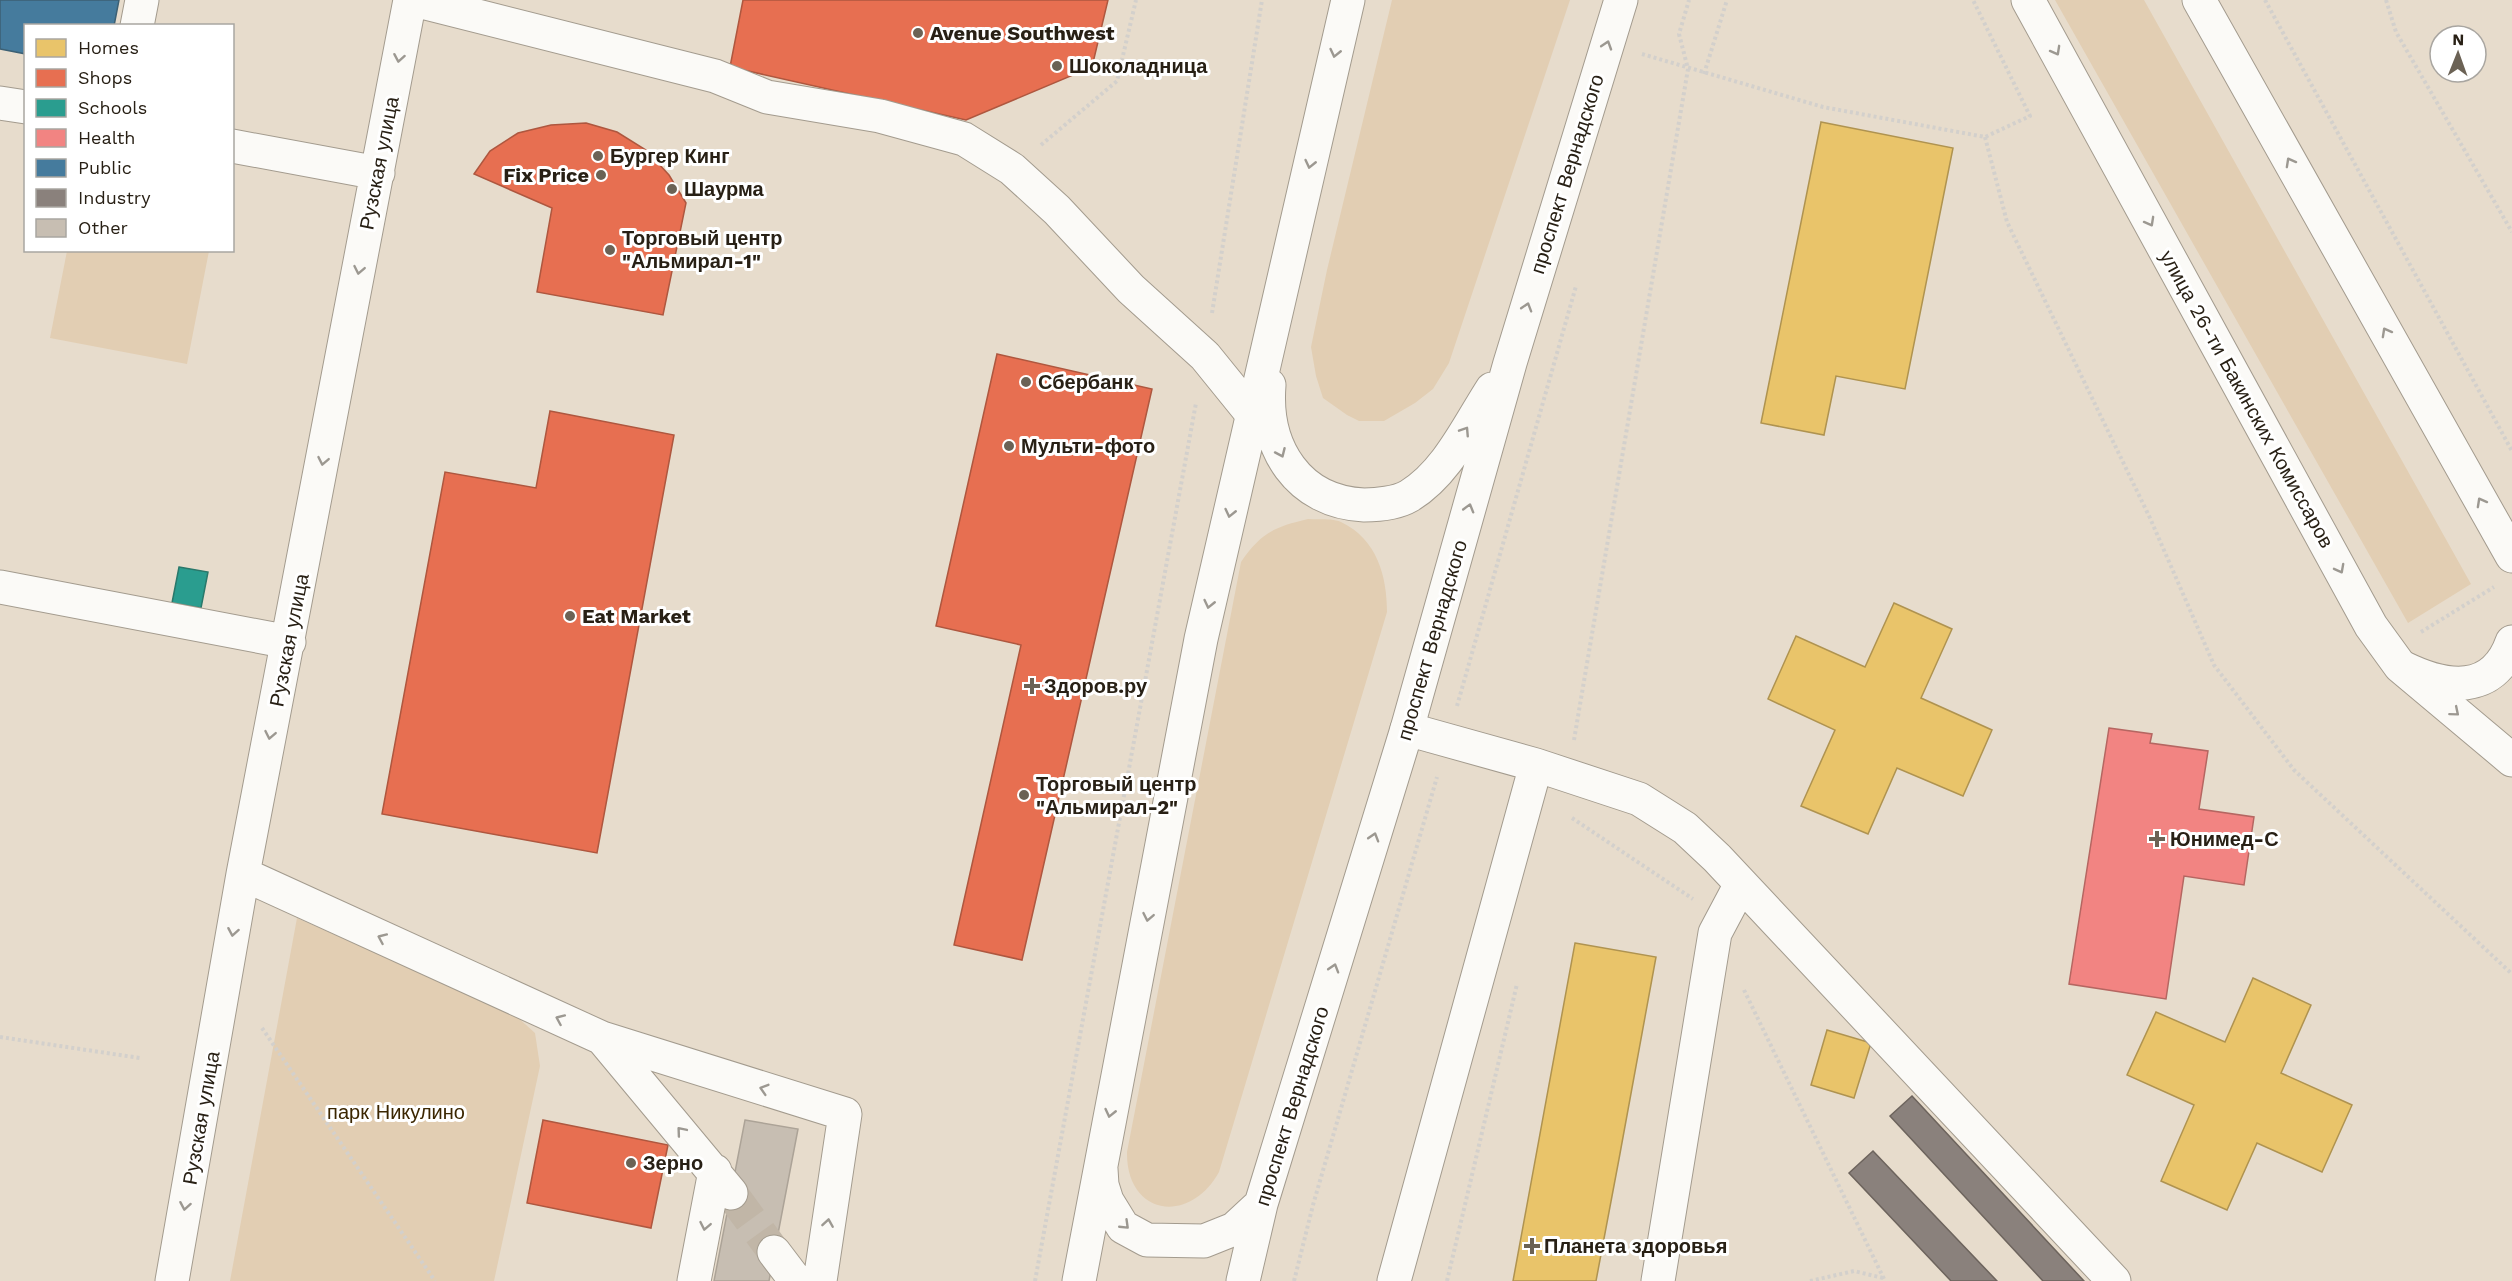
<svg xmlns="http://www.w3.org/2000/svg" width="2512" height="1281" font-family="'Work Sans',sans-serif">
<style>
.green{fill:#e2ceb3}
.homes{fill:#e9c46a;stroke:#af9350;stroke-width:1.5}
.shops{fill:#e76f51;stroke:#ae573f;stroke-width:1.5}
.schools{fill:#2a9d8f;stroke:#29786a;stroke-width:1.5}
.health{fill:#f28482;stroke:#b56661;stroke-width:1.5}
.public{fill:#457b9d;stroke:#3c6074;stroke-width:1.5}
.industry{fill:#8a817c;stroke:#6d645d;stroke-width:1.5}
.building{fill:#c7beb2;stroke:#aca397;stroke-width:1.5}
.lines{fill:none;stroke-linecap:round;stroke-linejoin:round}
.minor-tunnel{stroke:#c1b6a7;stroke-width:33;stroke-dasharray:33 16;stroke-linecap:butt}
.minor-casing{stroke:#a39b8e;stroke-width:35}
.major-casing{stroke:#a39b8e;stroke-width:35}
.path{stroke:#d3d0cc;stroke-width:4;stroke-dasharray:3 3;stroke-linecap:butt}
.minor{stroke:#fbfaf7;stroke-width:33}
.major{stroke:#fbfaf7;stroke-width:33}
.oneway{stroke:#9c9891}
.poi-dot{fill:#6b6255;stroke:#fff;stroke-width:2}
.labels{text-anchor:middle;stroke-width:6;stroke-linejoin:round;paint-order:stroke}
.poi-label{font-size:20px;font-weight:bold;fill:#282015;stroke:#fff;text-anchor:start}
.street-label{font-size:20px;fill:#282015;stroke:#fff}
.park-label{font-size:20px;fill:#3b2601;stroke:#fff}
</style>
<rect width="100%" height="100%" fill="#e7dccc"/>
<path class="green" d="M1392,0H1570L1449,363L1433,389L1415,403L1384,421H1359L1347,415L1323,398L1316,376L1311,347L1327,270Z
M2055,0H2144L2471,584L2408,623Z
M67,251H209L187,364L50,338Z
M1308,519C1318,520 1332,518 1341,522C1377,539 1387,576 1387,612L1219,1172C1189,1226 1126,1215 1127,1152L1241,562C1261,533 1274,527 1308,519Z
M297,918L515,1015L535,1033L540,1066L494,1281H230Z"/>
<path class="homes" d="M1821,122L1953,148L1905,389L1836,376L1824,435L1761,423Z
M1894,603L1952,629L1921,698L1992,730L1963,796L1897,768L1868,834L1801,806L1835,730L1768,699L1796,636L1865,667Z
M1575,943L1656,957L1619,1159L1596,1281H1513Z
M2253,978L2311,1005L2281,1073L2352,1105L2322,1172L2257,1143L2227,1210L2161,1181L2194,1105L2127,1075L2156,1012L2225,1042Z
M1827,1030L1871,1043L1854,1098L1811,1085Z"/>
<path class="shops" d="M743,0H1108L1092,67L966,120L730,67Z
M586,123L617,132L646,150L669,175L686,203L663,315L537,292L552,208L474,174L490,151L518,133L551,125Z
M997,354L1152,389L1022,960L954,945L1021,645L936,626Z
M550,411L674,435L597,853L382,814L445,472L536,488Z
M543,1120L668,1145L651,1228L527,1203Z"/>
<path class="schools" d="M179,567L208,572L201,608L172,603Z"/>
<path class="health" d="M2109,728L2152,734L2150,743L2208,751L2199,809L2254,817L2244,885L2184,876L2166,999L2069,984Z"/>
<path class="public" d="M0,0H119L114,26H26V54L0,49Z"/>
<path class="industry" d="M1912,1096L2084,1281H2043L1890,1116Z
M1873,1151L1997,1281H1951L1849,1173Z"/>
<path class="building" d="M745,1120L798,1129L769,1281H714Z"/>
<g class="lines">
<path class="minor-tunnel" d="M731,1193L774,1252"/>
<defs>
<path id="minor" d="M414,0L715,76L767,97L880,116L964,139L1012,169L1057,210L1131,289L1205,356L1252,414
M137,26L142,0
M0,103L26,107
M232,146L378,173
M0,587L289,642
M2404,668C2445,688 2493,696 2512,642
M1407,729L1536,765L1639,799L1685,828L1717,858L2114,1281
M243,874L602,1038L845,1114L820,1281
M602,1038L731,1193
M774,1252L796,1281
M172,1281L243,874L410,0
M694,1281L715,1171
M1394,1281L1536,765
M1658,1281L1715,933L1741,884"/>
<path id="major" d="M2028,0L2371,626L2400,666L2512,760
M2199,0L2512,556
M1269,385C1264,448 1298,502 1364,505C1377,505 1397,503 1409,496C1447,473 1468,426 1492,389
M1101,1169L1102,1185L1107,1201L1123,1227L1147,1240L1204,1241L1234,1229L1261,1204
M1079,1281L1201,639L1348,0
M1243,1281L1261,1204L1407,729L1510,363L1621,0"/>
</defs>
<use href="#minor" class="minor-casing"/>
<use href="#major" class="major-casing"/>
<path class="path" d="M2265,0L2512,451
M2386,0L2396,32L2512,232
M1642,54L1823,107L1985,137L2030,116L1973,0
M1704,74L1727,0
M1985,137L2007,222L2150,518L2214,665L2294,770L2512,974
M1041,145L1117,81L1136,0
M1212,313L1262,0
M2421,632L2494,587
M1457,706L1576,286
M1574,740L1688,69L1679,34L1689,0
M1572,818L1693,899
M1744,990L1885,1281
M262,1028L435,1281
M0,1037L140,1058
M1035,1281L1196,403
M1294,1281L1313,1205L1437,777
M1447,1281L1517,984
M1810,1281L1854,1271L1883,1278"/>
<use href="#minor" class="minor"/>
<use href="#major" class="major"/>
</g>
<defs><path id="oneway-chevron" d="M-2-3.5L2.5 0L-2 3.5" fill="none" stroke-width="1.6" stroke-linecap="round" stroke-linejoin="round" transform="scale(1.5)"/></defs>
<g class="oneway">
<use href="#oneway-chevron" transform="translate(1607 45) rotate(-72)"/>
<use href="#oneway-chevron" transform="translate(2056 51) rotate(61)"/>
<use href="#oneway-chevron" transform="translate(1335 53) rotate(103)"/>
<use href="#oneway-chevron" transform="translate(399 58) rotate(100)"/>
<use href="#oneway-chevron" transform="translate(2290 162) rotate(-119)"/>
<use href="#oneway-chevron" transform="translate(1310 164) rotate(103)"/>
<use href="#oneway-chevron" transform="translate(2150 222) rotate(61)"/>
<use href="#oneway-chevron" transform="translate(359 270) rotate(101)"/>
<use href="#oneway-chevron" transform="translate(1527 307) rotate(-73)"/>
<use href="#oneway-chevron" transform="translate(2386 332) rotate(-119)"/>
<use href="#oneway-chevron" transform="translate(1465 431) rotate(-57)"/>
<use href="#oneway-chevron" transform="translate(1281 453) rotate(66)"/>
<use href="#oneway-chevron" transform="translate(323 461) rotate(101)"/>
<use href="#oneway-chevron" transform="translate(2481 502) rotate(-119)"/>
<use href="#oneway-chevron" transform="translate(1469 508) rotate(-74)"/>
<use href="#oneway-chevron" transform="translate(1230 513) rotate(103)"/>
<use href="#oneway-chevron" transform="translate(2340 569) rotate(62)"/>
<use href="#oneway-chevron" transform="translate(1209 604) rotate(103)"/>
<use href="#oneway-chevron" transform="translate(2455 712) rotate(40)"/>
<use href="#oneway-chevron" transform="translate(270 735) rotate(101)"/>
<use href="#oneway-chevron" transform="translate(1374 837) rotate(-73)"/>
<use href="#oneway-chevron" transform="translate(1148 917) rotate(101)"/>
<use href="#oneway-chevron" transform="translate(233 932) rotate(100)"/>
<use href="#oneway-chevron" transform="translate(382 938) rotate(-156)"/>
<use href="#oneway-chevron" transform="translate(1334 968) rotate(-73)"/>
<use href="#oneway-chevron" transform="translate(560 1019) rotate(-156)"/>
<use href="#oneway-chevron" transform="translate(764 1089) rotate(-163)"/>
<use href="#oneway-chevron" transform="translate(1110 1113) rotate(103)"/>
<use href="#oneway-chevron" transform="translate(681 1131) rotate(-130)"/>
<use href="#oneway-chevron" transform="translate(185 1206) rotate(100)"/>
<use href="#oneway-chevron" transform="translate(828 1223) rotate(-81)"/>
<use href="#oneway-chevron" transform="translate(1125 1225) rotate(44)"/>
<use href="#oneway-chevron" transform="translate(705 1226) rotate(101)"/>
</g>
<g class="poi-dot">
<circle cx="918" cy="33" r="6"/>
<circle cx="1057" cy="66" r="6"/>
<circle cx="598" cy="156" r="6"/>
<circle cx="601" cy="175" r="6"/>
<circle cx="672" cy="189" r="6"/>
<circle cx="610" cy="250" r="6"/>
<circle cx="1026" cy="382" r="6"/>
<circle cx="1009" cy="446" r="6"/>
<circle cx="570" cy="616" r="6"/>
<path d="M1029 677h6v6h6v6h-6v6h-6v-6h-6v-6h6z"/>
<circle cx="1024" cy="795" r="6"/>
<path d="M2154 830h6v6h6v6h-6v6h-6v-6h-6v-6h6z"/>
<circle cx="631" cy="1163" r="6"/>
<path d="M1529 1237h6v6h6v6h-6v6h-6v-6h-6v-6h6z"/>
</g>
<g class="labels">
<g class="poi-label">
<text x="930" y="40">Avenue Southwest</text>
<text x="1069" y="73">Шоколадница</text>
<text x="610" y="163">Бургер Кинг</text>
<text x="589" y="182" text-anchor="end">Fix Price</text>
<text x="684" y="196">Шаурма</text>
<text x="622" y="245">Торговый центр<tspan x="622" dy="23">"Альмирал-1"</tspan></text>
<text x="1038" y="389">Сбербанк</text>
<text x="1021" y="453">Мульти-фото</text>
<text x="582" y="623">Eat Market</text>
<text x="1044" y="693">Здоров.ру</text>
<text x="1036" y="791">Торговый центр<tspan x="1036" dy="23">"Альмирал-2"</tspan></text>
<text x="2170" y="846">Юнимед-С</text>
<text x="643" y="1170">Зерно</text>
<text x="1544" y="1253">Планета здоровья</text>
</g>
<g class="street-label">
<text transform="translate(379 163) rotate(-79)" y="7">Рузская улица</text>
<text transform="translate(1567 174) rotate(-73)" y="7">проспект Вернадского</text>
<text transform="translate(2247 399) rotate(61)" y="7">улица 26-ти Бакинских Комиссаров</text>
<text transform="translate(289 640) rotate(-79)" y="7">Рузская улица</text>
<text transform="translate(1432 640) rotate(-74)" y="7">проспект Вернадского</text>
<text transform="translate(1292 1106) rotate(-73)" y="7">проспект Вернадского</text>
<text transform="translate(201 1118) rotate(-80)" y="7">Рузская улица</text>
</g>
<g class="park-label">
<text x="396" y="1119">парк Никулино</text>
</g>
</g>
<rect x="24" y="24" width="210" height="228" fill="#ffffff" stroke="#a9a6a1" stroke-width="1.5"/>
<rect x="36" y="39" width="30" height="18" fill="#e9c46a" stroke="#a9a6a1" stroke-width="1.5"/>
<text x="78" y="54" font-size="18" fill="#282015">Homes</text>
<rect x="36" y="69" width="30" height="18" fill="#e76f51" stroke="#a9a6a1" stroke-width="1.5"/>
<text x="78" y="84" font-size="18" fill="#282015">Shops</text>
<rect x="36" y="99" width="30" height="18" fill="#2a9d8f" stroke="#a9a6a1" stroke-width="1.5"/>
<text x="78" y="114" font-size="18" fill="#282015">Schools</text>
<rect x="36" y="129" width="30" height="18" fill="#f28482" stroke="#a9a6a1" stroke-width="1.5"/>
<text x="78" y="144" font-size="18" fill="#282015">Health</text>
<rect x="36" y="159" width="30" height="18" fill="#457b9d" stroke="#a9a6a1" stroke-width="1.5"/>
<text x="78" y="174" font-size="18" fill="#282015">Public</text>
<rect x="36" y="189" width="30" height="18" fill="#8a817c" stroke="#a9a6a1" stroke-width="1.5"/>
<text x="78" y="204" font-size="18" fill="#282015">Industry</text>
<rect x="36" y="219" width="30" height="18" fill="#c7beb2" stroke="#a9a6a1" stroke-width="1.5"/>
<text x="78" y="234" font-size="18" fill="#282015">Other</text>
<g transform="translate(2458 54) rotate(1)"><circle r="28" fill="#ffffff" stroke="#a9a6a1" stroke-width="1.5"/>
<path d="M0-4.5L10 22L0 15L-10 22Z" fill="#6b6255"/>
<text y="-9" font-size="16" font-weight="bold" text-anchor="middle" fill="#282015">N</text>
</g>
</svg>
